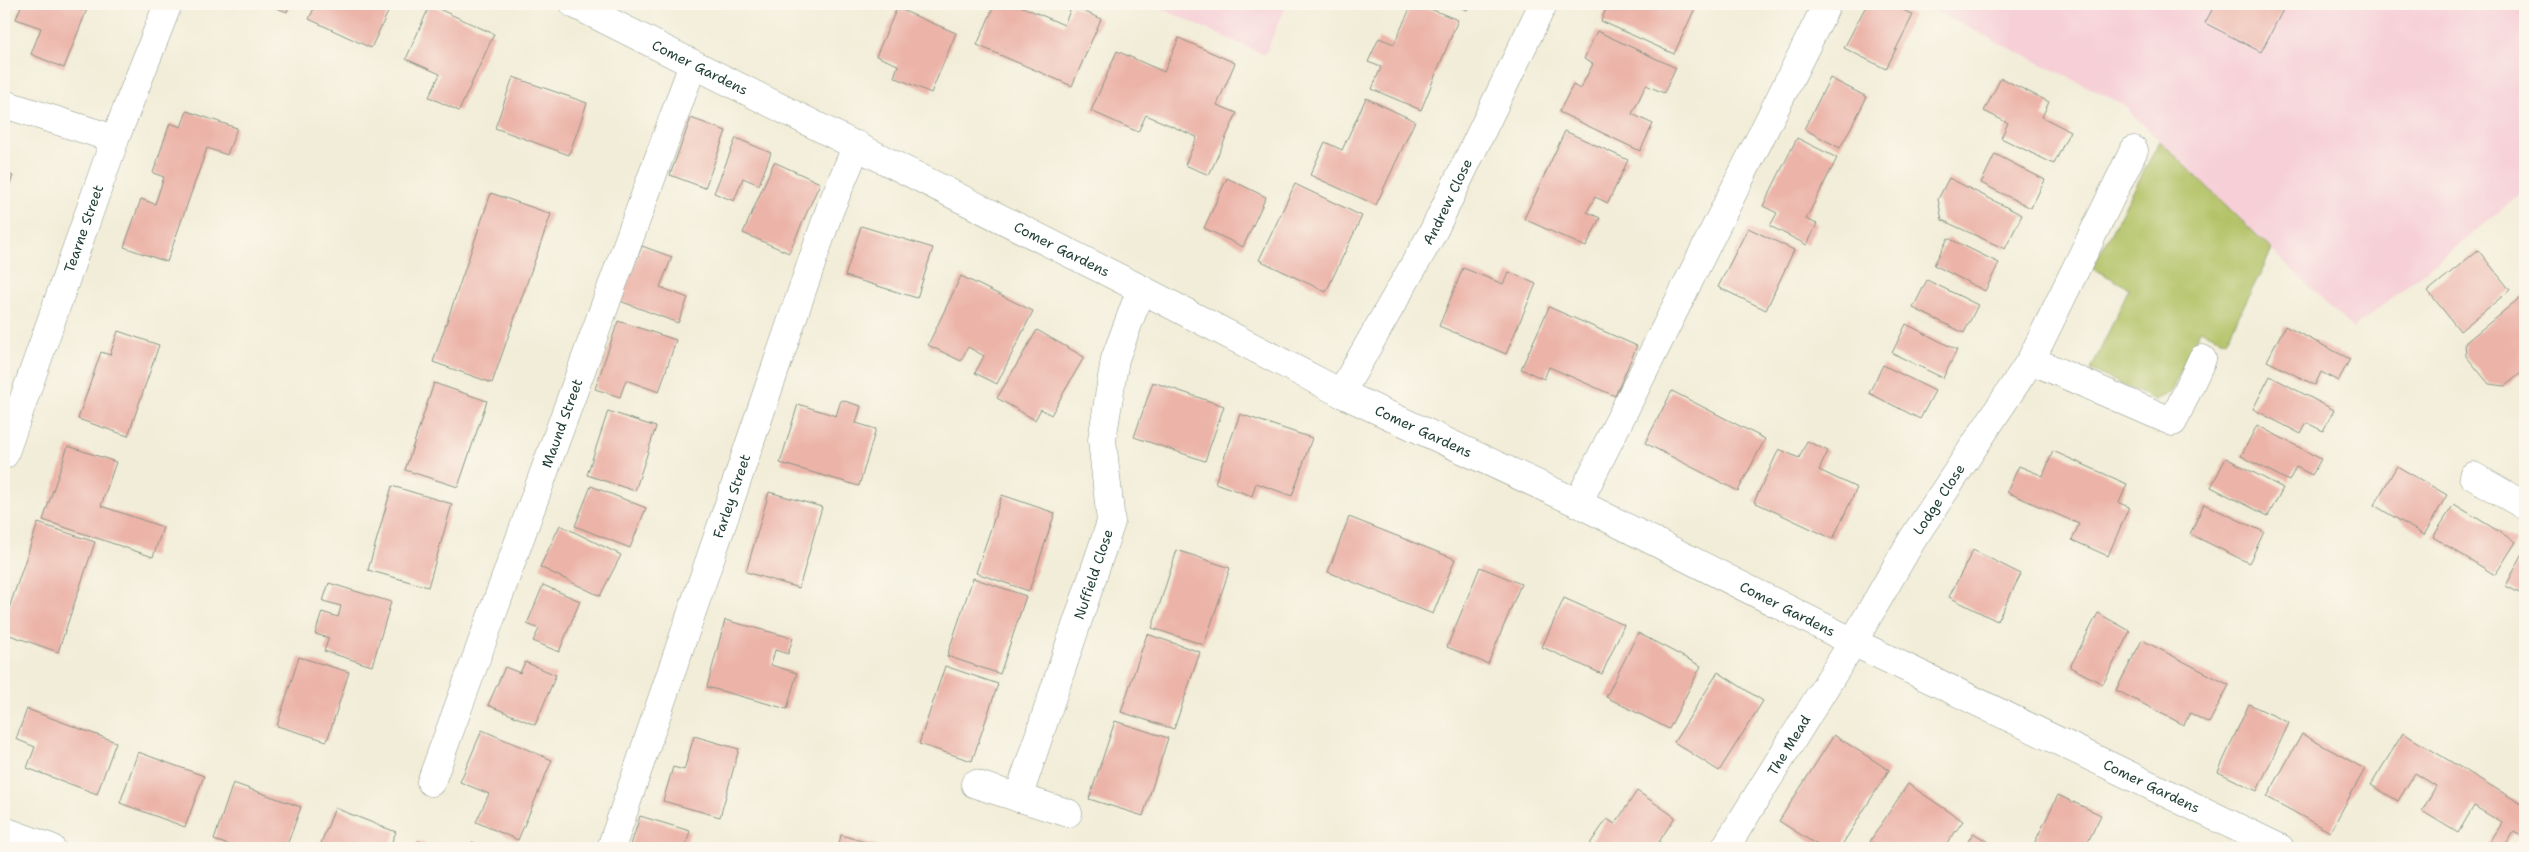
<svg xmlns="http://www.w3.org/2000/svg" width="2529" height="852" font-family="'Shantell Sans',sans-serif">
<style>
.built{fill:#f6cfd7}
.green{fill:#b1c163;stroke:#687f4c}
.building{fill:#ecb4a9}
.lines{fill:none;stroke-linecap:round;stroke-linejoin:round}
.minor-casing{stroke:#889586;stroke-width:29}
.minor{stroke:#fff;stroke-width:28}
.labels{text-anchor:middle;stroke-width:4.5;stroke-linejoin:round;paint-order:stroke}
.street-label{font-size:14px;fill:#1f3d34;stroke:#fbf7ec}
</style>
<rect width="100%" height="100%" fill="#fbf7ec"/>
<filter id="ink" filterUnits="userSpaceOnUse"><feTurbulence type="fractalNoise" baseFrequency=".02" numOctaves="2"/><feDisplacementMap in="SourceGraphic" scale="10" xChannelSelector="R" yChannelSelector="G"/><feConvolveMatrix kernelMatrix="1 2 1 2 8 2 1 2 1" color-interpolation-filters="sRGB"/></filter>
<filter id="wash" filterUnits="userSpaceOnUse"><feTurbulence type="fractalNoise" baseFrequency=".0096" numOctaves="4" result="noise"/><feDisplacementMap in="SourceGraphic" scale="20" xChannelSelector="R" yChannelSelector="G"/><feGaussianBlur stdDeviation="1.12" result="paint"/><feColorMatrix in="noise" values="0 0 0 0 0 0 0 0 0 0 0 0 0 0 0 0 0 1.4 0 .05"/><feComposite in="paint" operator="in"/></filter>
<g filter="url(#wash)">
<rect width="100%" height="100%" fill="#f2edd8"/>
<path class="built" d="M1151,4H1287L1265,55Z
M1921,4H2525V191L2353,329L2122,104Z"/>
<path class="green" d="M2160,141L2272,250L2226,341L2200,330L2171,392L2155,400L2091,370L2129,288L2092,268Z"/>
<g id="blocks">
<path class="building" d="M15,4H89L64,68L31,54L41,28L16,19L21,6Z
M267,4H290L287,12Z
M316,4H392L371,48L309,19Z
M995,4H1016L1064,25L1072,6L1101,19L1072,86L977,45Z
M1412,4H1418L1458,20L1421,110L1372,89L1381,67L1368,62L1379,38L1394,44Z
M1453,4H1470L1467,10Z
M1608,4H1697L1674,54L1601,21Z
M1867,4H1891L1913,15L1886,69L1844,48Z
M2215,4H2286L2261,52L2205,23Z
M430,5L494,34L459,111L429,97L440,74L406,59Z
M897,8L956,33L931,93L894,77L898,65L876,56Z
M1597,31L1676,68L1664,93L1646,85L1632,114L1653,124L1640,151L1559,112L1573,85L1580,89L1593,64L1584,59Z
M1179,38L1235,63L1217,105L1237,113L1209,175L1185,165L1197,137L1146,115L1138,132L1091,111L1117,51L1164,72Z
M513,77L587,103L569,155L495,128Z
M1830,78L1867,97L1840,148L1804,129Z
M2001,78L2049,102L2042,117L2070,131L2054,164L2001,138L2008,123L1984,111Z
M1366,98L1415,121L1376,205L1310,175L1325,142L1342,150Z
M187,111L237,128L227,155L207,148L167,262L124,247L141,199L155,204L164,177L153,173L170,123L181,127Z
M691,118L726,131L705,188L670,175Z
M1565,131L1628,160L1608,203L1595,197L1587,212L1600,218L1586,247L1524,219Z
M736,138L771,153L759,185L743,178L734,201L714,193Z
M1797,138L1837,158L1806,219L1817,224L1807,245L1770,226L1777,213L1763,206Z
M1995,154L2045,180L2031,208L1981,183Z
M774,162L820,183L789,253L743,233Z
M4,172L13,176L4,198Z
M1227,178L1266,197L1243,247L1204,228Z
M1949,178L2022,215L2005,249L1942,220L1938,199Z
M1295,184L1362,216L1326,292L1259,260Z
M491,193L551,214L492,383L433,362Z
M861,226L933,248L917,298L845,276Z
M1748,228L1794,250L1766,310L1718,287Z
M1948,238L1999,263L1985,291L1934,265Z
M642,246L672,257L660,287L688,298L678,323L620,301Z
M2478,250L2510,290L2460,331L2428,291Z
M1463,268L1503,284L1509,272L1536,284L1506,354L1439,326Z
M961,276L1033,311L997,384L975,373L984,356L968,347L961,361L928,345Z
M1927,280L1978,305L1964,333L1913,308Z
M2522,296L2525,300V370L2505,386L2489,384L2466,356L2465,343Z
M1549,307L1637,346L1615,396L1549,367L1544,379L1521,369Z
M618,321L676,340L659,392L626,380L620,397L595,389Z
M1906,324L1957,350L1943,378L1892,353Z
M2285,326L2350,359L2338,381L2321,372L2315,385L2267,361Z
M1037,330L1084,357L1051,415L1041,409L1035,420L997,398Z
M118,331L159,345L128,436L78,419L101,352L110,355Z
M1883,365L1935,391L1920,419L1869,393Z
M2270,376L2334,410L2323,431L2307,423L2301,434L2253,409Z
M1153,382L1224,406L1205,461L1134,437Z
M434,383L487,401L458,487L405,470Z
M1672,391L1765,439L1738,491L1645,443Z
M841,400L861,406L856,423L876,429L859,486L780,463L798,404L836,416Z
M608,411L656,427L635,491L587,475Z
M1240,414L1312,438L1292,496L1256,483L1252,496L1215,483Z
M2257,425L2321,459L2312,475L2296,467L2289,481L2241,456Z
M1807,441L1828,451L1819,470L1857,488L1833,539L1754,502L1779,449L1799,458Z
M68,446L116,462L101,506L163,527L153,557L43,520Z
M2053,451L2127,484L2119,503L2129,507L2108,556L2072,540L2079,524L2007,492L2019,466L2043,476Z
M2226,458L2283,488L2268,516L2211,487Z
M2397,466L2447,495L2424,535L2374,505Z
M392,486L452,504L428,587L368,570Z
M591,486L646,508L630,548L575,526Z
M769,492L822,507L799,588L746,572Z
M1002,495L1055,513L1029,591L976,573Z
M2204,504L2264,532L2249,563L2190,534Z
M2454,504L2516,542L2495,575L2433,537Z
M1349,517L1455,559L1433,614L1328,572Z
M38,523L95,542L58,652L4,633V623Z
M560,525L621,555L600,596L540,567Z
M2525,549V596L2506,586Z
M1177,550L1230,568L1204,645L1152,628Z
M1973,550L2021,574L1997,621L1949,597Z
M1480,567L1521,584L1488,664L1447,647Z
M973,578L1026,596L1000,674L947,656Z
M329,583L391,602L372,666L324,651L329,638L315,634L322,612L338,617L341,606L323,601Z
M543,585L580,601L559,652L533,641L539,629L527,624Z
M1564,598L1624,625L1602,674L1542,647Z
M2098,613L2130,631L2103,684L2070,667Z
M725,620L793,638L788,654L775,650L771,665L797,673L787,709L707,687Z
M1638,633L1701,666L1669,729L1606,697Z
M1147,634L1200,652L1174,729L1121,712Z
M2142,640L2229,685L2209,723L2190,713L2184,725L2116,690Z
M299,657L349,672L327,741L277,726Z
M525,662L556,675L535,725L488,705L505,667L520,673Z
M945,666L998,684L972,761L919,744Z
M1718,672L1763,701L1719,771L1674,742Z
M2249,704L2289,723L2257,791L2218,772Z
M27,709L116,742L97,794L27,768L35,747L16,739Z
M1115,721L1168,738L1143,816L1089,799Z
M482,730L552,760L518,840L476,822L489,794L460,782Z
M2403,733L2525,806V838L2514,832L2504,848L2487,847L2502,823L2474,806L2458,833L2422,811L2436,786L2415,773L2398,801L2371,785Z
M2302,734L2365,769L2330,832L2267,797Z
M1834,735L1889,770L1840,848H1822L1779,821Z
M694,736L739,749L720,817L663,801L673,767L684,770Z
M138,752L204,776L185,827L120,803Z
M233,783L301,807L286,848H238L214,840Z
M1908,784L1963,821L1944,848H1880L1870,841Z
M1637,791L1675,817L1655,848H1587L1607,819L1615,824Z
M2058,795L2101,815L2085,848H2032Z
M335,808L396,832L389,848H319Z
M640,816L690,831L685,848H630Z
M1973,833L1999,848H1964Z
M841,835L886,848H838Z
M418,841L436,848H415Z
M472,842L488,848H470Z"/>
</g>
</g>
<g filter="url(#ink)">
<use href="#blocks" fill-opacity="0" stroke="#889586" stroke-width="1"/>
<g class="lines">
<defs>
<g id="minor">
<path id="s1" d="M574,4L1141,289L1341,393L1578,503L1853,642L2280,848"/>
<path d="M4,104L115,139"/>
<path d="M2031,360L2173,422L2202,359"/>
<path id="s2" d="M1341,393L1433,232L1543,4"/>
<path id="s3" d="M4,455L115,139L168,4"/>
<path d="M2473,476L2525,506"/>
<path d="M1578,503L1827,4"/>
<path id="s4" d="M431,782L693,64"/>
<path d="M975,784L1068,813"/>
<path id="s5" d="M1018,798L1111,522L1102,440L1115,359L1141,289"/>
<path d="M4,831L51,848"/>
<path id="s6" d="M611,848L830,209L857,145"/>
<path id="s7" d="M1725,848L1853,642L1912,540L2031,360L2134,150"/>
</g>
</defs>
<use href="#minor" class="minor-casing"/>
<use href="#minor" class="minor"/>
</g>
</g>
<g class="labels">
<g class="street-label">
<text dy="5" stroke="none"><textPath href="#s1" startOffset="141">Comer Gardens</textPath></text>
<text dy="5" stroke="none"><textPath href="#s2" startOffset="219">Andrew Close</textPath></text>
<text dy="5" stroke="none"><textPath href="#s3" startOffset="240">Tearne Street</textPath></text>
<text dy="5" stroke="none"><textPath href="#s1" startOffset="546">Comer Gardens</textPath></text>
<text dy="5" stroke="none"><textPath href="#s4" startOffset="382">Maund Street</textPath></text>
<text dy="5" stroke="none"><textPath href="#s1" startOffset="951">Comer Gardens</textPath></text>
<text dy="5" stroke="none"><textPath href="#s6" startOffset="372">Farley Street</textPath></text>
<text dy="5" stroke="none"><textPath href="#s7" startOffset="409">Lodge Close</textPath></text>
<text dy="5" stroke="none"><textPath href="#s5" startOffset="236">Nuffield Close</textPath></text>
<text dy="5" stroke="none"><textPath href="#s1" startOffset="1356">Comer Gardens</textPath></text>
<text dy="5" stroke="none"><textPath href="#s7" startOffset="121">The Mead</textPath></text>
<text dy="5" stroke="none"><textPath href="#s1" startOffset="1761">Comer Gardens</textPath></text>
</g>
</g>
<rect width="2529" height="852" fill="none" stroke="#fbf7ec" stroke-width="20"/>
</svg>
